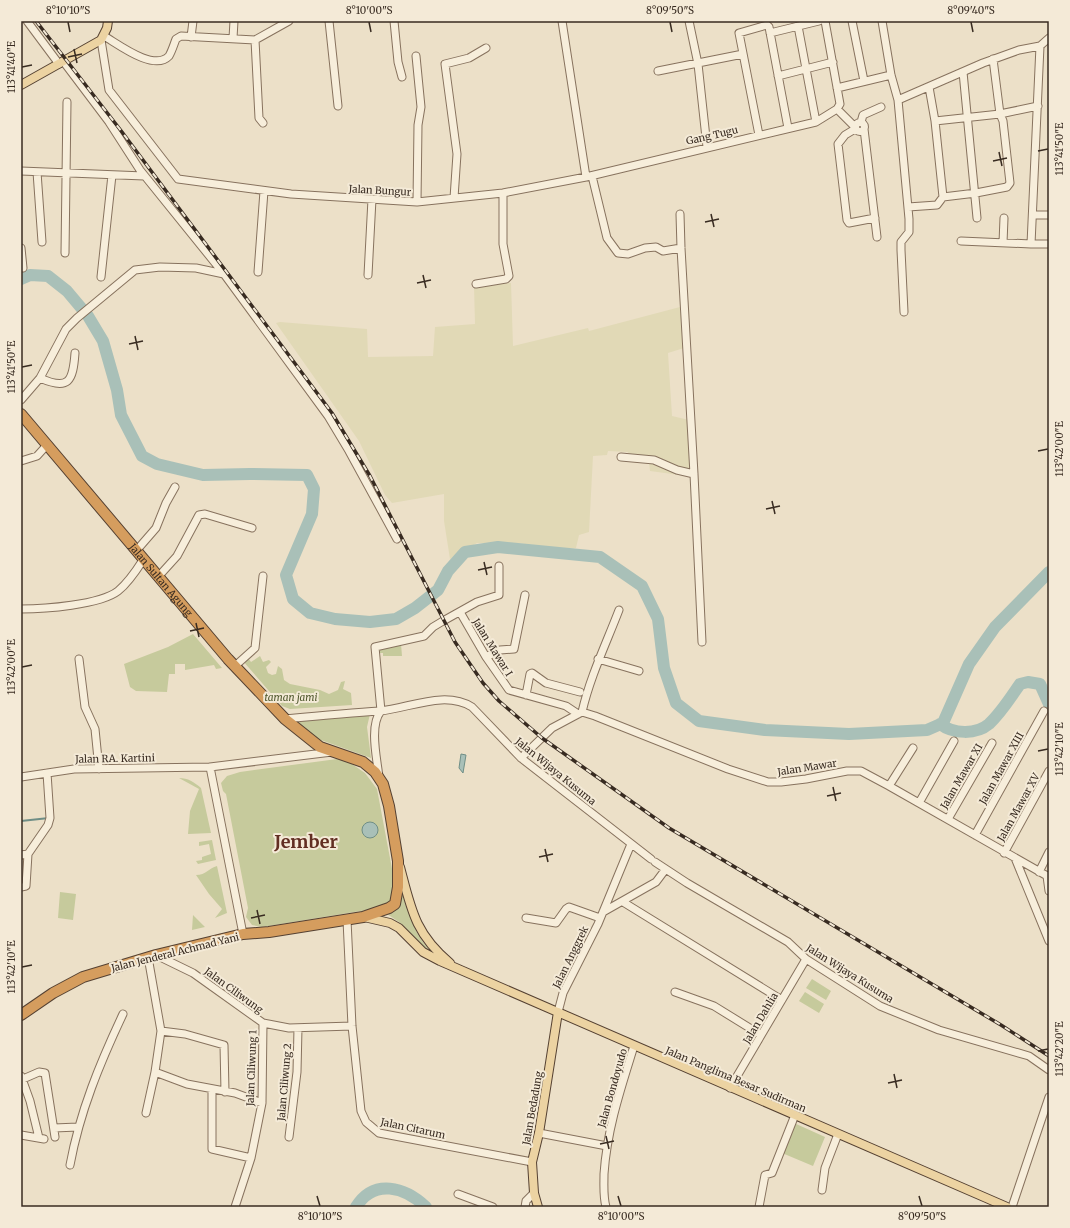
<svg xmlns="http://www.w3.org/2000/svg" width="1070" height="1228" font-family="Merriweather,serif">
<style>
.farmland{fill:#e1d9b6}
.green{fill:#c6ca9c}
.water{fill:#a9c0b8;stroke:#6f8e86}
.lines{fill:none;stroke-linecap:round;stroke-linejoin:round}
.stream{stroke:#6f8e86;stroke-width:2}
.river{stroke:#a9c0b8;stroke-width:12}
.minor-casing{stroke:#87725e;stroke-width:9}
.major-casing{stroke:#554132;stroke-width:10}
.highway-casing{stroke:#554132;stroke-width:12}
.minor{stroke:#f7eedb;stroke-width:7}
.major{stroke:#ecd3a2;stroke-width:8}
.highway{stroke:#d59d5e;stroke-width:10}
.rail-casing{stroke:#382b21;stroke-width:3.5}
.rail{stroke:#f4ead7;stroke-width:2;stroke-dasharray:6;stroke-linecap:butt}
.ticks{fill:none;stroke:#382b21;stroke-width:1.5}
.labels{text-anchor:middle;stroke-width:4;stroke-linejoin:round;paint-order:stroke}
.street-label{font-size:10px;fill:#382b21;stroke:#f4ead7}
.park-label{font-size:10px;font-style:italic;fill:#4a5328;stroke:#f4ead7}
.town-label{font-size:18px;font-weight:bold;fill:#622e22;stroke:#f4ead7}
.neatline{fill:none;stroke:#382b21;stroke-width:1.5}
.ticks-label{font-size:10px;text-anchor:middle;fill:#382b21}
</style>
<rect width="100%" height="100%" fill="#ece0c8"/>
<path class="farmland" d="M511,283L513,346L588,328L589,331L680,307L684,348L668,353L672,416L689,420L694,477L650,471L649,462L630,460L628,452L608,451L607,455L593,456L589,532L579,535L576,548L562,549L518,543H477L450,559L444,521V494L392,503L385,495L359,441L276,323L280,322L367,329L368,357L433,356L435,327L475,324L474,286Z"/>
<path class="green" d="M193,634L222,668L216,669L214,665L185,670V664H175V674H169L167,692L136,691L130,687L124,664L168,647Z
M401,644L402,656H383V653H378V647Z
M260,656L263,662L269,660L271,662L266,667L268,673L272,675L276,674L278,666L282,669L284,680L290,684L320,690L329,694L338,690L341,682L345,681L343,689L351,693L352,705L290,709L282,706L243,661L248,658L251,662Z
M370,714L367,727L371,758L318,739L294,721Z
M337,759L349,762L365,773L377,789L396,890L390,902L379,908L262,927L252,925L246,917L248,908L226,794L223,791L221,783L227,776L240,772Z
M179,778C188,778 194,782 201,788L211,833L188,834L190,811L199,789Z
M212,840L216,860L198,864L196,861L202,860V857L211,854L209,844L199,846V842Z
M217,866L227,913L215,918L222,909L209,894L196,875C206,875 209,868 217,866Z
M403,887C408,912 414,937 435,955L429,953L399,922L387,914L400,902Z
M60,892L76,894L73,920L58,918Z
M193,915L205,927L192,930Z
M812,979L831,991L826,1000L806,988Z
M805,992L824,1004L819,1013L799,1001Z
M794,1123L825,1137L813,1166L782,1153Z"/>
<path class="water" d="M461,754L466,755L463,773L459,768Z
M362 830a8 8 0 1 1 16 0a8 8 0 1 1-16 0Z"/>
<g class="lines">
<path class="stream" d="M21,821L49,818"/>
<path class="river" d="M21,279L30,275L48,276L67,291L88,316L103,341L117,390L121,415L142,456L157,464L203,475L250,474L307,475L314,489L312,514L286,575L293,599L310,613L335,619L370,622L396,619L415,608L438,590L448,571L465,552L498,547L600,557L642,586L658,619L664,668L676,703L699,721L765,730L849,734L927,730L943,723L969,664L995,627L1049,572
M940,724C953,734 976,735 989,724C1001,713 1011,697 1020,684L1028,682L1040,684L1049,704
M356,1207C374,1178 405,1187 426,1207"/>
<defs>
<path id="minor" d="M27,21L59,64
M329,21L338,106
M394,21L398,62L402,77
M562,21L586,177
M689,21L698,64L707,147
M852,21L864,81
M882,21L891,75L898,100L909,219V232L901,242V250L904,312
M798,26L816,122
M770,33L819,21
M104,36C118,44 154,72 169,56C172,51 174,44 176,39L181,36L255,40L289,21
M191,37L193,21
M233,38L234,21
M101,40L109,90L178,179L291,194L417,202L503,193L586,177L816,122L837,109L840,104L825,21
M255,40L259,118L263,123
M416,56L421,107L418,125L417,202
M993,59L1000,114L1038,106
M63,61L109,122L140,170L224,274L328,416L349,451L397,539
M658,71L743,54
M963,72L977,218
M778,76L833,62
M837,88L891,75
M898,100L983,63L1019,50L1040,46L1049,38
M837,109L855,127
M935,121L1000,114L1003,121L1010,183L1007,187L976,193L943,197
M861,122L863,115L881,107
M855.5 127a4.5 4.5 0 1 1 9 0a4.5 4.5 0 1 1-9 0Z
M855,129L845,135L838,144L847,220L849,223L875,218
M864,129L877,237
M759,135L739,33L767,25L769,27L788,128
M21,171L144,176
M37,172L42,242
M592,176L607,238L618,253L628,254L645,248L656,247L663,251L681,248
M454,198L457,154L445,64L469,58L486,48
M908,207L937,205L943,197L935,121L929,87
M680,214L681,248L694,474L702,642
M1033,215H1049
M961,241L1031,244L1040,46
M1003,243L1004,218
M1031,244H1049
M21,248L23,268
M65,253L67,102
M258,272L264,191
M368,275L372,199
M101,277L112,175
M476,284L506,279L509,276L503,244V193
M40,378C69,391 73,381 75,353
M21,400L40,378L66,329L77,318L135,270L160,267L196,268L224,274
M621,457L654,460L677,470L694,474
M21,461L37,456L47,445
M136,551L156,528L166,503L175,487
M158,577L177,556L199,515L205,514L252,528
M21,609C44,609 100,605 118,591C128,583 136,571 143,560
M460,612L486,657L509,690L566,706L578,714
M486,657L500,650L514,649L525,595
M79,659L85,707L95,729L99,769
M598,659L639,671
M235,666L255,648L263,576
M526,695L530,674L532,673L546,683L580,692
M381,711L375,647L424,636L433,627L443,621L477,602L499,595V566
M582,712C590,677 606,644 619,610
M285,719C317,716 349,713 380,711C410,708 445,690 472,707L521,758L651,859
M521,758L552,728L582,712L595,716L728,769L768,782H781L806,779L847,771H861L889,786L1049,877
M210,767L243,934
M21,777L74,769L210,767L332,752
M379,777C377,759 369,725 381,711
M889,786L913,748
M919,803L954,741
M948,819L992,743
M975,835L1044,711
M1004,853L1049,771
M21,855L28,854L48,825L50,818L47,773
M1015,858L1049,941
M655,862L687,883L788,942L806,959L880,1006L939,1030L1029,1056L1049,1070
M1039,872L1049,852
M1047,876L1049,891
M21,887L26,886L28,854
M623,902L782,1000
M603,912L656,882L665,870
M526,918L556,923L566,909L569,907L600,918
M347,920L352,1026L361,1111L366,1122L379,1133L532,1162
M156,955L193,973L263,1023L289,1028L352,1026
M675,992L714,1006L761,1035
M558,1012L563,993L598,924L631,844
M161,1031L185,1034L224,1045L225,1092
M155,1072L187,1084L235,1093L262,1103
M21,1076L30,1101L39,1138
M23,1079L39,1072L45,1073L55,1137
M730,1088L806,959
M212,1090V1149L251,1158
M146,1113L155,1072L161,1031L148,957
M54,1128L78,1127
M539,1133L607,1146
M21,1135L44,1139
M289,1137L297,1072L298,1028
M70,1165C80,1111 100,1063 123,1014
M822,1190L825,1168L838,1134
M458,1194L493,1207
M235,1207L251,1158L262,1103L263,1023
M525,1207L526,1201L534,1193
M606,1207C603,1196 604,1186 604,1174C607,1129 621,1088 634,1046
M759,1207L765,1175L772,1173L795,1115
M1012,1207L1049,1097"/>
<path id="major" d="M21,85L101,40L107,28L108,21
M400,867C411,909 415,934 450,963
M364,917L390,923L399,928L423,952L440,961L1007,1207
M538,1207L534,1193L532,1162L539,1133L558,1012"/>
<g id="highway">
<path id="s1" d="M21,414L228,659L285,719L320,747L363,762L375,772L383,784L389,806L398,861V887L395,904L389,908L363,917L269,932L243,934L156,955L83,977L53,993L21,1015"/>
</g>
</defs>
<use href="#minor" class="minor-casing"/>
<use href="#major" class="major-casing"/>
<use href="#highway" class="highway-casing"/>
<use href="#minor" class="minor"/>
<use href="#major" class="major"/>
<use href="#highway" class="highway"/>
<defs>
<path id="rail" d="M36,21L122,132L332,413L370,476L455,642L483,683L499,701L542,738L669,828L1001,1025L1049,1056"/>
</defs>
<use href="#rail" class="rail-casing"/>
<use href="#rail" class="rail"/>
</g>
<path class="ticks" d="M68,22L70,32M369,22L371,32M670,22L672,32M971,22L973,32M74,49L77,63M68,57L82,54M22,67L32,65M1038,151L1048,149M999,152L1002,166M993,161L1007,158M711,214L714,227M705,222L719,219M423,275L426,288M417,283L431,280M135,336L138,350M129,344L143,341M22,367L32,365M1038,451L1048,449M772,501L775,514M766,509L780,506M484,562L487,575M478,570L492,567M196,623L199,637M190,631L204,628M22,667L32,665M1038,751L1048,749M833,787L836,801M827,796L841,793M545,849L548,862M539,857L553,854M257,910L260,924M251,918L265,915M22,967L32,965M1038,1051L1048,1049M894,1074L897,1088M888,1083L902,1080M606,1136L609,1149M600,1144L614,1141M317,1196L320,1206M618,1196L621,1206M919,1196L922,1206"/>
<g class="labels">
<g class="street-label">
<text transform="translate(712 135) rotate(-13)" y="4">Gang Tugu</text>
<text transform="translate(380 190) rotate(3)" y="4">Jalan Bungur</text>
<text dy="4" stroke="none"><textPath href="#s1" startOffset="217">Jalan Sultan Agung</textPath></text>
<text transform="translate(493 647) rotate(58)" y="4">Jalan Mawar I</text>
<text transform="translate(115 758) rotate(-1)" y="4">Jalan RA. Kartini</text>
<text transform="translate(807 767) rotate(-9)" y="4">Jalan Mawar</text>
<text transform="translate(1001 768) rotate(-61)" y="4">Jalan Mawar XIII</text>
<text transform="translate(556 771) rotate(39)" y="4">Jalan Wijaya Kusuma</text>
<text transform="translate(961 776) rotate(-60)" y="4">Jalan Mawar XI</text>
<text transform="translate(1018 807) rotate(-61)" y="4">Jalan Mawar XV</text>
<text transform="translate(175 952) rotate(-14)" y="4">Jalan Jenderal Achmad Yani</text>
<text transform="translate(570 957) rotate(-64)" y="4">Jalan Anggrek</text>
<text transform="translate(850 973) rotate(32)" y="4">Jalan Wijaya Kusuma</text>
<text transform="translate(234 990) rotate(36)" y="4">Jalan Ciliwung</text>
<text transform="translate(760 1018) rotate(-59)" y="4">Jalan Dahlia</text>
<text transform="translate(251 1068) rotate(-88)" y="4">Jalan Ciliwung 1</text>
<text transform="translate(736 1079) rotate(23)" y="4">Jalan Panglima Besar Sudirman</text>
<text transform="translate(284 1082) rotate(-85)" y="4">Jalan Ciliwung 2</text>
<text transform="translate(612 1088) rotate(-74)" y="4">Jalan Bondoyudo</text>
<text transform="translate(532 1108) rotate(-80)" y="4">Jalan Bedadung</text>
<text transform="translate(413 1128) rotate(12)" y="4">Jalan Citarum</text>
</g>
<g class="park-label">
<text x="291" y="701">taman jami</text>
</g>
<g class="town-label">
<text x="306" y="848">Jember</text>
</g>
</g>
<rect width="1070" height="1228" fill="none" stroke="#f4ead7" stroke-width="44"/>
<rect x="22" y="22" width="1026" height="1184" class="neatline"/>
<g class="ticks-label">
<text x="68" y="14">8°10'10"S</text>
<text x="369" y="14">8°10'00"S</text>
<text x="670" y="14">8°09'50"S</text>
<text x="971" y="14">8°09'40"S</text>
<text transform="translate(11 67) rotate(-90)" y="4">113°41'40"E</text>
<text transform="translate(1059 149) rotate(-90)" y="4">113°41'50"E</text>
<text transform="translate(11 367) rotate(-90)" y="4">113°41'50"E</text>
<text transform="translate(1059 449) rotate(-90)" y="4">113°42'00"E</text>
<text transform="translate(11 667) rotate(-90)" y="4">113°42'00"E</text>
<text transform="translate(1059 749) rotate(-90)" y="4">113°42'10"E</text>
<text transform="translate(11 967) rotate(-90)" y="4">113°42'10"E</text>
<text transform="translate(1059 1049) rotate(-90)" y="4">113°42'20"E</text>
<text x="320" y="1220">8°10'10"S</text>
<text x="621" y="1220">8°10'00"S</text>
<text x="922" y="1220">8°09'50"S</text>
</g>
</svg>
